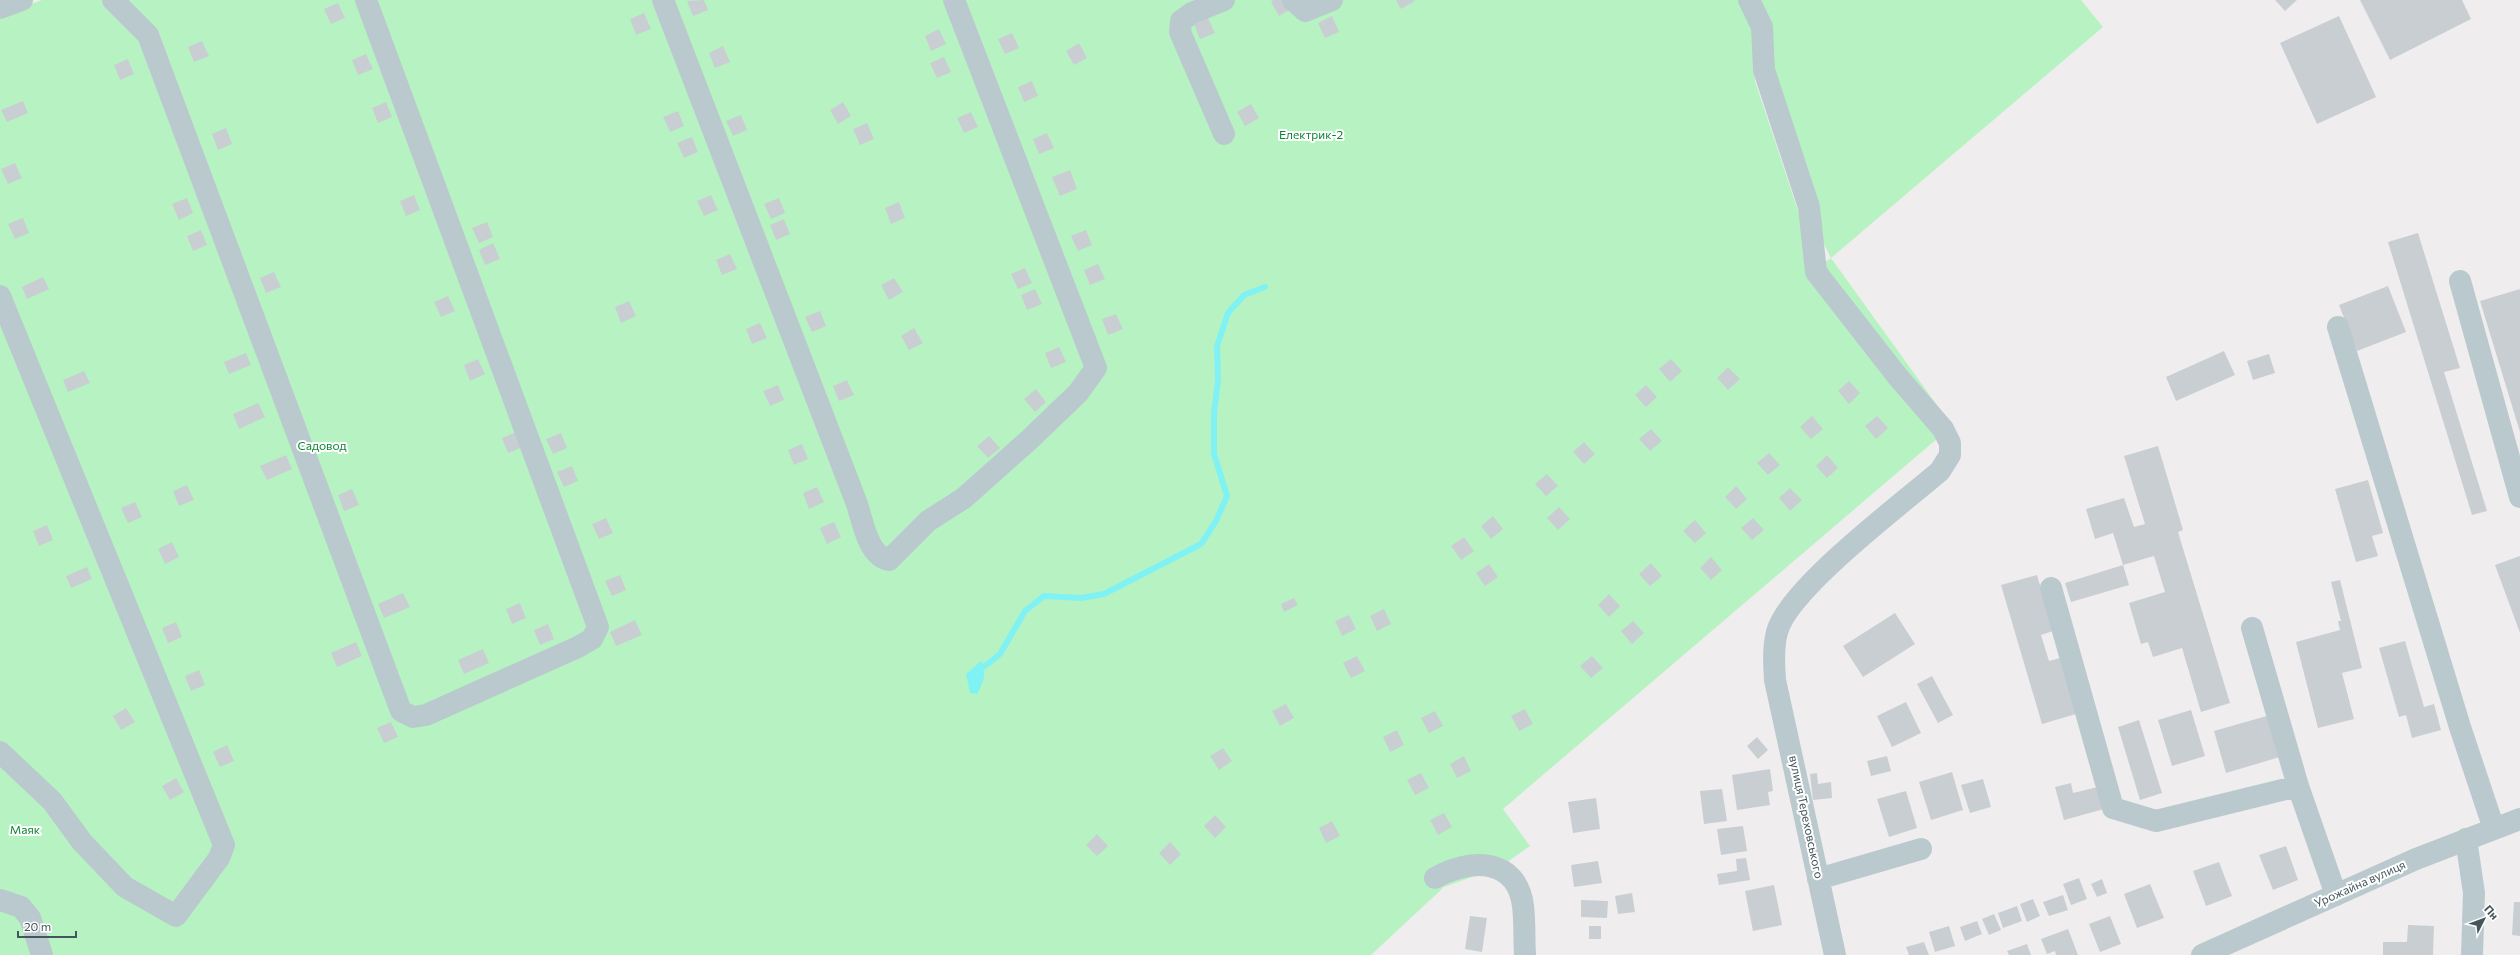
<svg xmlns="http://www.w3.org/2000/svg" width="2520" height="955" font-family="Commissioner,sans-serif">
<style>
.green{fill:#b7f3c2}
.water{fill:#80f2f4}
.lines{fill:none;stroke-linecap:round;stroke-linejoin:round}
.stream{stroke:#80f2f4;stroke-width:6}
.building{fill:#c9ced3}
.minor{stroke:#bac9ce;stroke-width:22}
.labels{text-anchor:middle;stroke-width:4;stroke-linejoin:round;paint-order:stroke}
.park-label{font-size:12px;fill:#0e8432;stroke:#fff}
.street-label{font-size:12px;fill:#44565c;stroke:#fff}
</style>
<rect width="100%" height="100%" fill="#f0edee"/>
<path class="green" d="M42,0H1738L1752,29L1755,81L1800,217L1809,274L1831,258L1821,238L1773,70C1777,44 1771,23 1760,0H2081L2103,27L1831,258L1952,426L1503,809L1530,846L1500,867L1444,887L1371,955H0V15Z"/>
<path class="water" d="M981,661C988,672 983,683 977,694L970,693L966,674Z"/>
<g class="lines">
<path class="stream" d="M985,666L1000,654L1025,611L1044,596L1081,598L1104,594L1201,544L1216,521L1227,496L1214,454V413L1218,380L1217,346L1228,313L1244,295L1265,287"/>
</g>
<path class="building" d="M704,0L708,10L693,16L687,1Z
M1273,0H1288L1293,8L1279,16L1271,2Z
M1396,0H1414L1415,1L1401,9Z
M2275,0H2297L2285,11Z
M2360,0H2462L2471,19L2390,60Z
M338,3L345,18L331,24L324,9Z
M644,13L651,29L636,35L630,19Z
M1332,16L1339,32L1325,38L1318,23Z
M2339,16L2376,97L2317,124L2280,43Z
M1208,18L1215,33L1200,39L1194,24Z
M939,29L946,44L931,51L925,36Z
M1012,33L1019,48L1005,54L998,39Z
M202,41L209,56L194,62L188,47Z
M1079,43L1087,58L1074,65L1066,51Z
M723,46L730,62L715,68L709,53Z
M366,54L373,69L358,75L352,60Z
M944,57L951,72L937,78L930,63Z
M128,59L134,74L120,80L114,65Z
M1032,81L1038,96L1024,102L1018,87Z
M23,101L28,113L7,122L1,110Z
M386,102L392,117L378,123L372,108Z
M843,102L851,116L838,124L830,110Z
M1251,104L1259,118L1245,126L1237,112Z
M678,111L684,126L670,132L663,117Z
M971,112L978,127L964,133L957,118Z
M741,115L747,130L733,136L726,121Z
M867,123L874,139L860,145L853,129Z
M226,128L232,144L218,150L212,134Z
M1047,133L1054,148L1039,154L1033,139Z
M692,137L698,152L684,158L677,143Z
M15,163L22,178L8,184L1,169Z
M1070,170L1077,189L1060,196L1052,177Z
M414,195L420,210L406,216L400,201Z
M711,195L718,210L704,216L697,201Z
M187,198L193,213L179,220L172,204Z
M779,198L785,213L771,219L764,204Z
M899,202L905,218L891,224L885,208Z
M23,218L29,233L15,239L8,224Z
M784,219L790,234L776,240L770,225Z
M487,222L493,237L479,243L472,228Z
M201,230L207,245L193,251L187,236Z
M1086,230L1092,245L1078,251L1071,236Z
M2418,233L2460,368L2444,372L2487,511L2472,515L2388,242Z
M493,243L500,259L485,265L479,250Z
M730,254L737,269L722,275L716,260Z
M1098,264L1105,279L1090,285L1084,270Z
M1025,268L1032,283L1018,289L1011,274Z
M274,272L281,287L266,293L260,278Z
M43,277L49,289L27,299L22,287Z
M894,278L903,292L889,300L881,285Z
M2388,286L2406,332L2357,351L2339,305Z
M1035,289L1042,304L1027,310L1021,295Z
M2520,289V432L2480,301Z
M448,296L455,311L441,317L434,302Z
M629,301L636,316L621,323L615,307Z
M820,311L826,326L812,332L805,317Z
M1116,314L1123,329L1108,335L1102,319Z
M760,323L767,338L752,344L746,329Z
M914,328L923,343L909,350L901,336Z
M1059,347L1066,362L1051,368L1045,353Z
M2224,351L2235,375L2176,401L2166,377Z
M246,353L251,365L229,374L224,362Z
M2269,354L2275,373L2253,380L2247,361Z
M478,359L485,374L470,381L464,365Z
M1671,359L1682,371L1670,382L1659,369Z
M1728,367L1740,379L1728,390L1717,378Z
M84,371L90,383L68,392L63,380Z
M847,380L854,395L839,401L833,386Z
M1849,381L1860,393L1849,404L1838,391Z
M778,385L784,400L770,406L763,391Z
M1646,385L1657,397L1646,407L1635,395Z
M1036,389L1046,402L1035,412L1024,399Z
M258,403L265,417L239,429L233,414Z
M1812,416L1823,429L1811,439L1800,427Z
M1877,416L1888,428L1876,439L1865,426Z
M1651,429L1662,441L1650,451L1639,439Z
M516,432L523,447L508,453L502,438Z
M561,433L567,448L553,454L546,439Z
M989,436L1000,448L988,458L977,446Z
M1584,442L1595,454L1584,464L1573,452Z
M802,444L808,459L794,465L788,450Z
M2158,446L2183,530L2178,532L2230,703L2201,712L2182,648L2153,657L2148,642L2141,644L2129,603L2165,592L2154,556L2123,565L2113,533L2095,539L2086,509L2124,498L2134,527L2145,524L2124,456Z
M1769,453L1780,465L1768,475L1757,463Z
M286,455L292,469L267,480L260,466Z
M1827,455L1838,468L1827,478L1816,466Z
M572,466L578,481L564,487L557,472Z
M1547,474L1558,486L1546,496L1535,484Z
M2368,480L2383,533L2372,536L2378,556L2356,562L2335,489Z
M187,485L194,500L179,506L173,491Z
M1736,486L1747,499L1736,509L1725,497Z
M817,487L824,502L809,509L803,493Z
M1790,488L1802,500L1790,511L1779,498Z
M352,489L359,505L344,511L338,495Z
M135,502L142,517L128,523L121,508Z
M1559,507L1570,519L1558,530L1547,518Z
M1493,516L1503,529L1491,539L1481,526Z
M606,518L613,533L599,539L592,524Z
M1753,518L1764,530L1752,540L1741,528Z
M1695,520L1706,533L1695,543L1683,531Z
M834,522L841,537L827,544L820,528Z
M47,525L53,540L39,546L33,531Z
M1464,537L1474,551L1461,560L1451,546Z
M172,542L179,557L165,564L158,549Z
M2520,556V633L2495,565Z
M1711,557L1722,570L1711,580L1700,568Z
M1651,563L1662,576L1650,586L1639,574Z
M1489,564L1498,577L1485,586L1476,573Z
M2123,565L2129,585L2071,602L2065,583Z
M87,567L92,579L71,588L66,576Z
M620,575L626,590L612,596L605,581Z
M2037,575L2053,631L2041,635L2049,661L2060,658L2076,714L2042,724L2001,585Z
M2340,580L2362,668L2342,673L2354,719L2318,728L2296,642L2340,630L2338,621H2341L2331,582Z
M403,593L410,607L384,618L378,604Z
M1609,594L1620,606L1609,617L1598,605Z
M1294,598L1298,605L1284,612L1281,604Z
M520,603L526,618L512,624L506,609Z
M1384,609L1391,624L1377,631L1370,616Z
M1895,613L1915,644L1863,677L1843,646Z
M1349,615L1356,629L1342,636L1335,621Z
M635,620L642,635L616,646L610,632Z
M1633,621L1644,633L1632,644L1621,631Z
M176,622L182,637L168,643L162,628Z
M548,624L554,639L540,645L534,630Z
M2405,641L2424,707L2434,704L2441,730L2412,738L2406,715L2399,717L2379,648Z
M356,642L362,656L337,667L331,653Z
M483,649L489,663L464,674L458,660Z
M1357,656L1365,671L1351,678L1343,663Z
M1592,656L1603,668L1591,678L1580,666Z
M199,670L205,685L191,691L185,676Z
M1932,676L1953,715L1938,723L1917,684Z
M1906,702L1921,733L1892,747L1877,716Z
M1286,704L1294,718L1280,726L1272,711Z
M126,708L135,722L121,730L113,716Z
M1525,709L1533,724L1519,731L1511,716Z
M2191,710L2205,756L2172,766L2158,720Z
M1435,711L1443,726L1429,733L1421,718Z
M2270,715L2283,756L2226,773L2214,731Z
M2139,720L2162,793L2140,800L2118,727Z
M391,722L398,737L384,743L377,728Z
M1397,730L1404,745L1390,752L1383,737Z
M1757,737L1768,750L1758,759L1747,746Z
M227,745L234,761L220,767L213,752Z
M1223,748L1232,761L1219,770L1210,756Z
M1464,756L1471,771L1457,778L1450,764Z
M1887,756L1891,771L1871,776L1867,761Z
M1770,769L1773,791L1768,792L1770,805L1737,810L1732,775Z
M1952,772L1963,810L1931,820L1919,782Z
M1421,773L1429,788L1415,795L1407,780Z
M1817,773L1818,784L1831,782L1832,798L1813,800L1810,774Z
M176,778L184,792L170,800L162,786Z
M1983,779L1991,807L1970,813L1961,785Z
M2071,783L2073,793L2098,787L2104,809L2064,820L2055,787Z
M1722,789L1727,821L1704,824L1700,791Z
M1906,791L1917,828L1889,837L1877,799Z
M1596,798L1600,829L1573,833L1568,802Z
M1444,813L1452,827L1438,835L1430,820Z
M1215,815L1226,827L1215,838L1204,826Z
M1332,821L1340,836L1326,843L1319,828Z
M1743,826L1747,851L1721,855L1717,829Z
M1097,834L1108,846L1097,856L1086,845Z
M1170,842L1181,854L1170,865L1159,853Z
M2286,846L2298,880L2273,890L2259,855Z
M1746,858L1750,880L1719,885L1717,874L1737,871L1736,859Z
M1598,861L1602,883L1574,887L1571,865Z
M2219,862L2232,896L2206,906L2193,871Z
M2079,878L2087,899L2071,905L2063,884Z
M2102,879L2107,893L2097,897L2091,884Z
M2150,884L2164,918L2137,928L2124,894Z
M1774,885L1782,925L1753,931L1745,891Z
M1632,893L1635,912L1618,914L1615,896Z
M2063,895L2068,910L2049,916L2043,902Z
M2033,899L2040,916L2027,922L2020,904Z
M1581,900L1608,901L1607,918L1581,917Z
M2514,902H2520V936L2512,935Z
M2017,906L2022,921L2003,928L1998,913Z
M1994,914L2001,930L1989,935L1982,919Z
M1470,916L1487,918L1482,952L1465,949Z
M2110,916L2121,944L2100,952L2089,924Z
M1977,921L1982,934L1965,941L1960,927Z
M2408,925L2434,926L2433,955H2383V942H2407Z
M1589,926H1601V939H1589Z
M1949,926L1955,946L1935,952L1929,932Z
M2068,929L2078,955H2056L2055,951L2047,954L2041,939Z
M1924,942L1929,955H1909L1906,947Z
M2027,944L2031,955H2009L2007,951Z"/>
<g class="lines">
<path class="minor" d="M113,0L148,35L401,711L413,717L426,715L578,647L592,639L598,627L366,0
M663,0L857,504C863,522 868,556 889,560L928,521L964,498L1029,440L1078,393L1096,368L954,0
M1293,0L1305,11L1332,0
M1749,0L1762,27L1764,70L1809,207L1816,272L1898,377L1943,429L1950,443V455L1940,471C1903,503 1788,589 1777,632C1773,648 1774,664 1775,680L1835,955
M0,8L22,0
M1224,134L1180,32L1181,21L1192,13L1224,0
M2460,281L2520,497
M0,296L224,845L219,858L176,916L125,887L82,842L52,801L0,752
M2338,327L2460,727L2494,829
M2051,588L2113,808L2156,821L2298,786
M2252,628L2298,786L2336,895
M2466,839L2474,893L2472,955
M1435,878C1470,858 1517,857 1523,906C1525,922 1524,939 1525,955
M1818,879L1921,849
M0,900L21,907L30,918L42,955
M2202,955L2416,859L2520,819"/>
</g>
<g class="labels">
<g class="park-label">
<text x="1311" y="139">Електрик-2</text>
<text x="322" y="450">Садовод</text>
<text x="25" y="834">Маяк</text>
</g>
<g class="street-label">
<text transform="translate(1806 817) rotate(78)" y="4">вулиця Тереховського</text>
<text transform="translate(2360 884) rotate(-24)" y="4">Урожайна вулиця</text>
</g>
</g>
<g transform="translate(2484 919) rotate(48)" stroke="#ffffff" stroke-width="3" paint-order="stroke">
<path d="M0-3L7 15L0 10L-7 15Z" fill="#44565c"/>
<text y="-6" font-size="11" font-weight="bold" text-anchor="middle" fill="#44565c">Пн</text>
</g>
<path d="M18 931v6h58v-6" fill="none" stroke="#44565c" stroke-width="2"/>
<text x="24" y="931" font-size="12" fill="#44565c" stroke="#ffffff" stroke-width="3" paint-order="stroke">20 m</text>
</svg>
